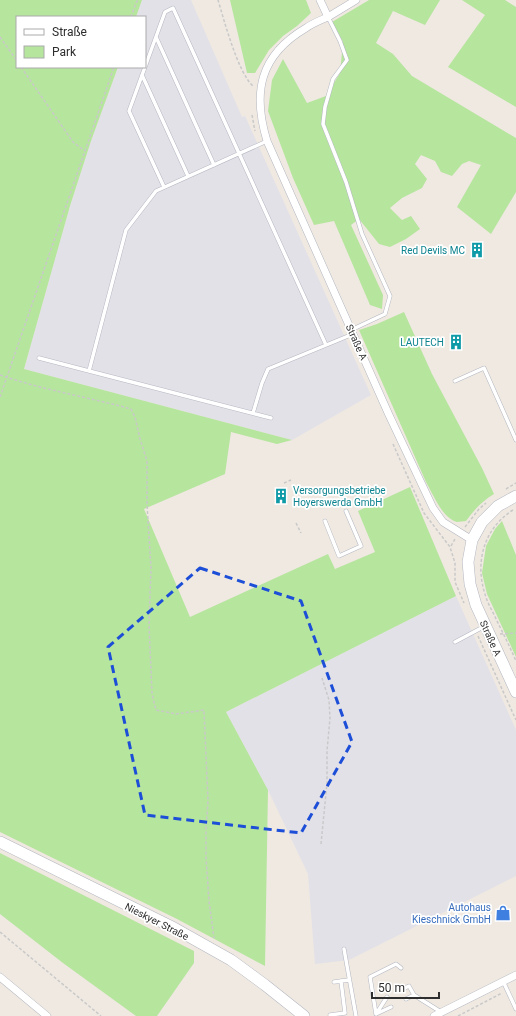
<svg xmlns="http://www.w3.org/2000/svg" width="516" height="1016" font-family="Roboto,sans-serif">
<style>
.industrial{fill:#e3e1e8}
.green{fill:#b6e59e}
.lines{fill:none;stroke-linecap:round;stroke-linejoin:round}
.lane-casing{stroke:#b4b7c1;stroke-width:4.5}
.street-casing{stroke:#b4b7c1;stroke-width:8}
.secondary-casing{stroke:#b4b7c1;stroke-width:12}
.path{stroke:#c9c9c9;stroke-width:1.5;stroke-dasharray:3 2;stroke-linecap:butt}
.lane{stroke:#fff;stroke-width:3.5}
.street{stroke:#fff;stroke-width:7}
.secondary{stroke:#fff;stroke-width:11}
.marked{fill:none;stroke:#1d4ed8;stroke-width:3;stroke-dasharray:8 5;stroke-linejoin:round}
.labels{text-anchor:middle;stroke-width:3.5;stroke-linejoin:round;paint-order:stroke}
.culture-label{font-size:10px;fill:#0d838f;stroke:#fff;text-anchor:end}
.street-label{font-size:10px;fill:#2e2e2e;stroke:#fff}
.shop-label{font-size:10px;fill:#366cbe;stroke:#fff;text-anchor:end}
</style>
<rect width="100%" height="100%" fill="#efe9e1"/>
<path class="industrial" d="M142,0H191L242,117L245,116L371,395L292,440L24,369L70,206L91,141L118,67H145V17H136Z
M456,596L516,730V876L349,960L315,964L308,874L268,790L226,712Z"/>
<path class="green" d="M0,0H142L136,17H17V67H118L91,141L70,206L24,369L292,440L277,444L231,432L225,474L144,509L190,617L328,554L335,569L375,552L358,511L410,487L456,596L226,712L268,790L265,966L177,919L0,832Z
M230,0H306L311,13L297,26L283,36L269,50L255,73H247Z
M369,0H440L425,25L393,11L376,43L393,54L412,76L516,138V192L491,234L457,207L481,165L469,161L462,164L452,176L441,172L435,161L421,155L415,164L427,179L422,188L402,198L390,208L402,220L411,216L420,229L406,239L390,247L379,244L359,219L351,225L383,295L382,309L370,305L334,221L314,225L293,178L268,111L272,80L283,59L307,103L326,96L340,73L343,42L332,22Z
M462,0H505L516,7V107L448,67L485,15Z
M404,312L432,374L482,468L494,494C482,501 474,510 466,521C464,521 459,522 457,522C442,518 433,494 426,482L359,330L377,324Z
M502,521L516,555V657L487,594L482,573L486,546L495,529Z
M0,853L194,951V963L157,1016H136L63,963L0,914Z"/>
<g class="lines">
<defs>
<path id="lane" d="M328,17L340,41L347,60L333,79L325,107L323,124L346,182L362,234L390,296L385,314L351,330
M156,37L214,165
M145,67L165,12L173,8L326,345
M145,67L129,111L164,187
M142,75L188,176
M267,141L156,191L126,230L89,371L271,418
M39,358L89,371
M455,381L484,368L516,440
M253,413L262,383L268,369L353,334
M325,521L339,556L361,546L346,511
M455,642L485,626
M344,949L356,1016
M503,981L516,1009
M334,982L349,980
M401,990L409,986L414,995
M406,999L414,995L441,1012
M376,1014L370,977L396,964L401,968
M376,1014L387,997
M376,1014L391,1007
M330,1015L345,1013L341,981"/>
<path id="street" d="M320,0L328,17C321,20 313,23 306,28C260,55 252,92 267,141L389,415L433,508L443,522L472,540
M328,17L356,0
M0,977L47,1016
M434,1016L516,975"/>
<path id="secondary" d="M516,496L498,506L482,522L472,540L468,562L470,584L476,605L516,692
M0,842L174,928L231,960L265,985L304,1016"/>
</defs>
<use href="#lane" class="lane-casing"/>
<use href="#street" class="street-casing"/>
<use href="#secondary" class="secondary-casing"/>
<path class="path" d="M218,0C224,20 238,73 253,86
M131,17L136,3L138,0
M0,37L17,61
M21,67L73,142L85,151
M252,115L255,131
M0,375C43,390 88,397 131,409L135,417L140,439L147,461V504L151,568L149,624L152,694L156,710L176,714L204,710L208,801L206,829V858L209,901L214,938
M0,397L114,67
M393,444L424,513L450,547L455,563V582L464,603
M284,483L291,480
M506,489L516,483
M513,510C483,529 474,564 486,597C488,604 493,612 496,619C503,633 510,647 516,661
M296,523L301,533
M465,527L479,509L486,503
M451,546L455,539
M500,634L516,633
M478,636L516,720
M321,844L327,783V751L330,718L329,700L322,678
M0,932L101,1016
M458,1016L502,993"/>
<use href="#lane" class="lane"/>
<use href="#street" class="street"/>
<use href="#secondary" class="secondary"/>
</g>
<path class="marked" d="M200,568L301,601L352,742L301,833L145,815L108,647Z"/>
<defs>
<symbol id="building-bare" viewBox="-9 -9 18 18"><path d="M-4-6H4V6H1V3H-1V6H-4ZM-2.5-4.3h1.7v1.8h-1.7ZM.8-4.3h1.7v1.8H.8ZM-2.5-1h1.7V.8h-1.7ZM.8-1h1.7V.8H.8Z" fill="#0f9aa8" stroke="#fff" stroke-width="2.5" paint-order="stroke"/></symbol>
<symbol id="shop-bare" viewBox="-9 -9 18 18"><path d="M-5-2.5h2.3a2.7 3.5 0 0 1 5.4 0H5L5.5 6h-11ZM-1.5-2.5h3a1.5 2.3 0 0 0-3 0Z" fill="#3f7fe0" stroke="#fff" stroke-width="2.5" paint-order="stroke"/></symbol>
</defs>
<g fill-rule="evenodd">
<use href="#building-bare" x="466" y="239" width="22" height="22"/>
<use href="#building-bare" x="445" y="331" width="22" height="22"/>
<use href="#building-bare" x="270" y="485" width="22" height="22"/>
<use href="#shop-bare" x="492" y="902" width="22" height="22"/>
</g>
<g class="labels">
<g class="culture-label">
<text x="465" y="254">Red Devils MC</text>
<text x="444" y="346">LAUTECH</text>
<text x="293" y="494" text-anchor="start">Versorgungsbetriebe<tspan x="293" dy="12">Hoyerswerda GmbH</tspan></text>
</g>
<g class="street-label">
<text transform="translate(357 342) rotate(66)" y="4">Straße A</text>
<text transform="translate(491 638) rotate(66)" y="4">Straße A</text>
<text transform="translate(157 921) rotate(27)" y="4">Nieskyer Straße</text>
</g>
<g class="shop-label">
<text x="491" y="911">Autohaus<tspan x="491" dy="12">Kieschnick GmbH</tspan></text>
</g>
</g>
<rect x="16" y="16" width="130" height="52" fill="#ffffff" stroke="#ababab"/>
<rect x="24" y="29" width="20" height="6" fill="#ffffff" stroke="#ababab"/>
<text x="52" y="36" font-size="12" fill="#2e2e2e">Straße</text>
<rect x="24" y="46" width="20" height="12" fill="#b6e59e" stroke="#ababab"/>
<text x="52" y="56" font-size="12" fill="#2e2e2e">Park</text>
<path d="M372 992v6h67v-6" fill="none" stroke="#2e2e2e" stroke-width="2"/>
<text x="378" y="992" font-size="12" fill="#2e2e2e" stroke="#ffffff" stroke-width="3" paint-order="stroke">50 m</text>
</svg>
